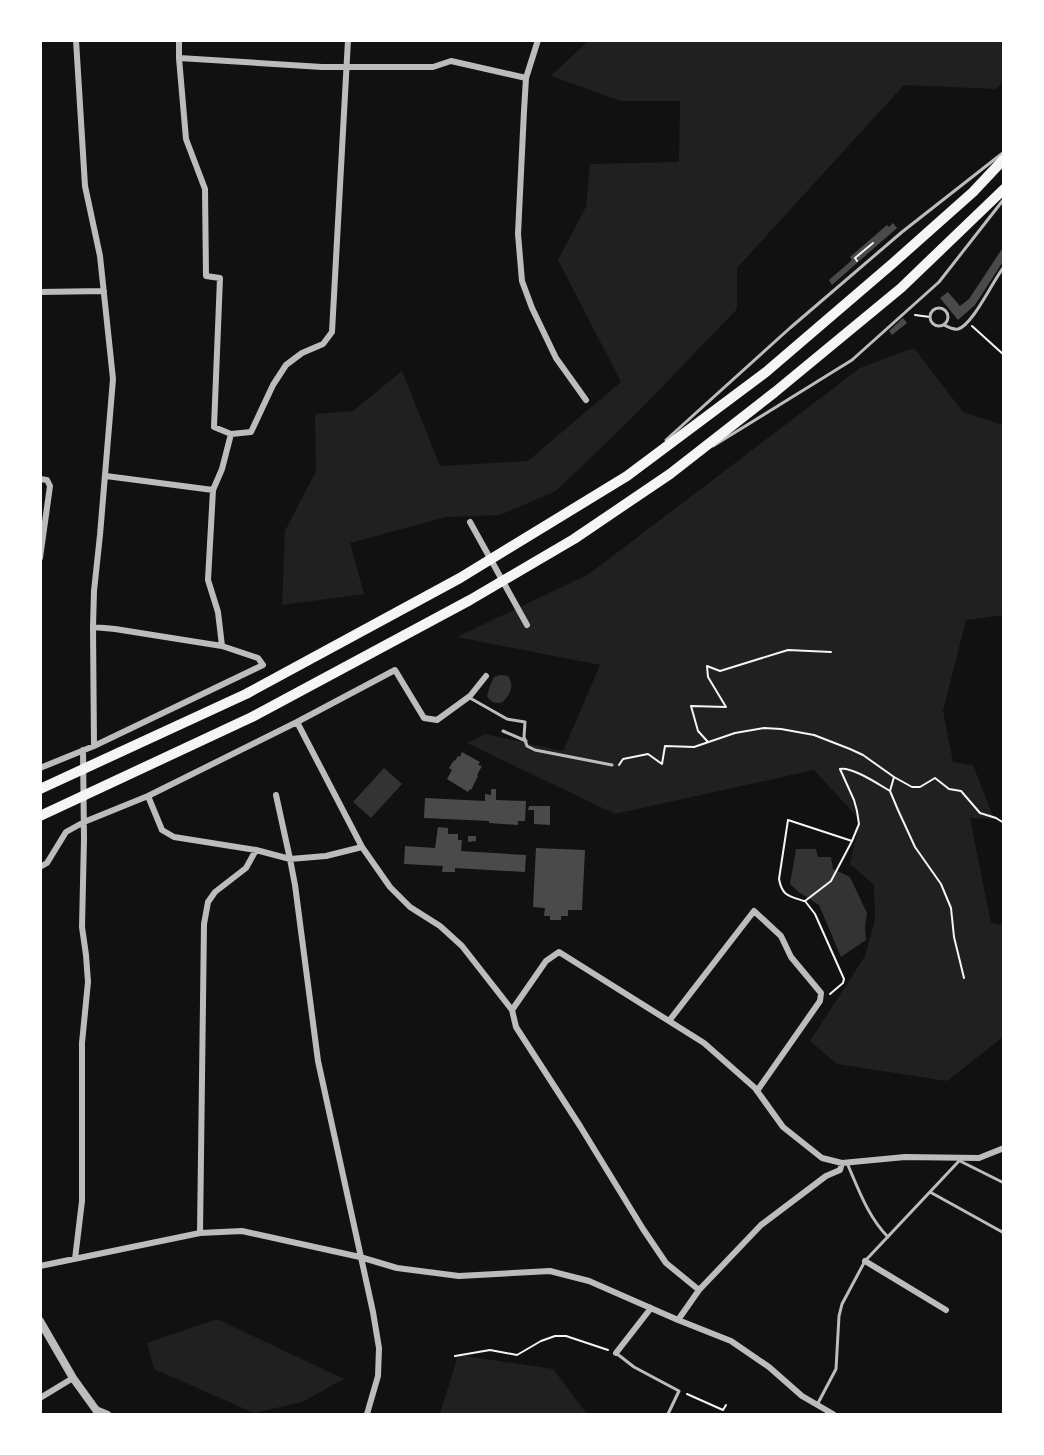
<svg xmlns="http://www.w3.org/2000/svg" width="1044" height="1455" font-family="Inter,sans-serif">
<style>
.green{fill:#202020}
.water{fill:#333}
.building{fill:#4a4a4a}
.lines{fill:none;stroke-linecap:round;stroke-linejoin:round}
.path{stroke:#f5f5f5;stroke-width:2}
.service{stroke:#bcbcbc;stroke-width:3}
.minor{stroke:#bcbcbc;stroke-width:6}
.tertiary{stroke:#bcbcbc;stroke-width:8}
.motorway{stroke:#f5f5f5;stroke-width:10}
</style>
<rect width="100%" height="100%" fill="#111"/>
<path class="green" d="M589,40L1003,41V81L996,89L904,85L737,268V309L637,413L556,491L500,515L446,517L350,543L364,594L282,605L285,531L316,471L315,414L353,411L402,371L440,466L528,461L621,382L558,260L586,207L590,164L679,162L680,101H621L551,76Z
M914,348L963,412L1003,425V615L966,620L943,711L953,762L973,765L994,819L970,818L991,923L1003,925V1037L947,1081L837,1064L810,1041L865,956L875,920L874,885L850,864L860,820L814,770L615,814L467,743L485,734L563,751L600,665L457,637L589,574L860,368Z
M217,1319L344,1379L302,1402L254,1413L154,1369L147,1343Z
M458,1355L553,1369L587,1414H440Z"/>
<path class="water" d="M501,675L508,676C515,686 510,694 503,702C496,704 491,703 487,696L490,686L494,677Z
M384,768L402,784L371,818L353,802Z
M796,849H816L818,857H831L833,869L850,877L867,913L865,927L866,940L841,957L819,905L800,893L790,884Z"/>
<path class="building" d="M893,223L897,228L832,285L829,280L852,260L850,257L887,225L889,227Z
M1004,246V260L975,305L958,320L940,298L948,292L960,306L969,299Z
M903,318L907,323L892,335L889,331Z
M462,752L480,762L478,765L482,766L477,775L478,776L471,790L470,789L468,792L447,779L452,770L449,768L454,760L455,761L458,756L460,757Z
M491,789H496V800L526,801L525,821H518V825L489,823V821L424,818L425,798L485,801V794L491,795Z
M529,806H550V825L534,824V810H528Z
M438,827L448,828V834H458V840H462L461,851L526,855L525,872L455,868V872H442L443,866L404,864L405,846L435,848Z
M468,836H476V841L468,842Z
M536,848L585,850L582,910H568V916H561V920H550V916H544L545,908L533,907Z"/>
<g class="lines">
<path class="path" d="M857,261L855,258L873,243
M915,315L930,317
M972,326L1004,355
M708,742L698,731L691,706L726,707L708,677L707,666L720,671L788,650L831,652
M619,765L623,759L648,754L662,764L665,746L694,747L735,733L764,728L781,729L814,735L850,749L863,755L894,777L912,787H920L935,778L949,789L961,791L980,813L996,818L1004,823
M894,777L890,791L898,810L915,847L941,884L951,908L954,937L964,978
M804,901C789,896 782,896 779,879L788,820L852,841
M830,994L843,983L844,979L815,914L805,901L831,881L852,841L859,824L857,811L854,800L840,769C853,767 878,784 890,791
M455,1356L490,1350L517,1355L541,1341L555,1336H566L608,1350
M687,1394L723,1410L726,1405"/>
<path class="service" d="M930 317a9 9 0 1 1 18 0a9 9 0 1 1-18 0Z
M944,325C948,327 953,330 958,329C973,325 993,280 1004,267
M666,440L790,328L902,232L1004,152
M713,446L852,360L939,282L1004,199
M470,698L507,719L525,722L524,737L527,746L535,750L612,765
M503,731L526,741
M960,1161L1004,1183
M847,1163C858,1188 868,1217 888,1237
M930,1192L1004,1233
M616,1353L634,1367L679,1391L668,1414
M817,1405L836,1369L839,1316L842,1304L865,1261L959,1161"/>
<path class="minor" d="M76,40L85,186L100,256L113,379L100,535L94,591L93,627L94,746
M179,40V58L186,139L205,189L206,276L220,278L214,427L231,434L222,469L213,490L208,580L218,612L222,646
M538,40L526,78L524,111L518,234L522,281L532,308L556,358L586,400
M179,58L322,67H433L451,61L526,78
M40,292L104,291
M231,434L251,432L273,385L286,365L302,353L323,344L332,332L348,40
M106,476L213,490
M40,479L47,480L50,486L40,558
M470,522L527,625
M297,722L362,847L390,887L410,907L440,926L462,946L512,1010L516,1027L580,1126L643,1229L666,1263L699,1290
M40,768L94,746L263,665L258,658L222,646L115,629L93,627
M276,795L290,859L295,885L318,1061L373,1312L379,1348L378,1376L367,1414
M148,796L162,830L174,837L256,850L290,859L326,856L362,847
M40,867L47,863L66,832L84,822L148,796L297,722L395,670L424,718L437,720L470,696L486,676
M512,1010L546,961L559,952L704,1043L755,1088L783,1127L822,1158L842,1163L905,1157L979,1158L1004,1148
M669,1021L754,911L781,936L791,957L821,993L820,1001L757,1091
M200,1233L204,924L208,902L215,892L246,868L256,850
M75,1259L82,1201V1043L88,982L86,955L82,927L84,839L83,750
M865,1261L946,1310
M40,1266L200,1233L242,1231L360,1257L397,1268L459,1276L550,1271L589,1281L678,1320L731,1341L769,1367L802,1396L833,1414
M678,1320L699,1290L761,1225L826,1176L840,1170L842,1163
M616,1353L651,1308
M40,1398L73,1378
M96,1409L108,1414"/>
<path class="tertiary" d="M40,1321L73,1378L99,1414"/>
<path class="motorway" d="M40,789L246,694L460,578L627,476L766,372L892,264L973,192L1004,159
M40,816L252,717L470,600L574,539L670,474L775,392L901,288L1004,189"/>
</g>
<rect width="1044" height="1455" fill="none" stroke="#ffffff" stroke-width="84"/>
</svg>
